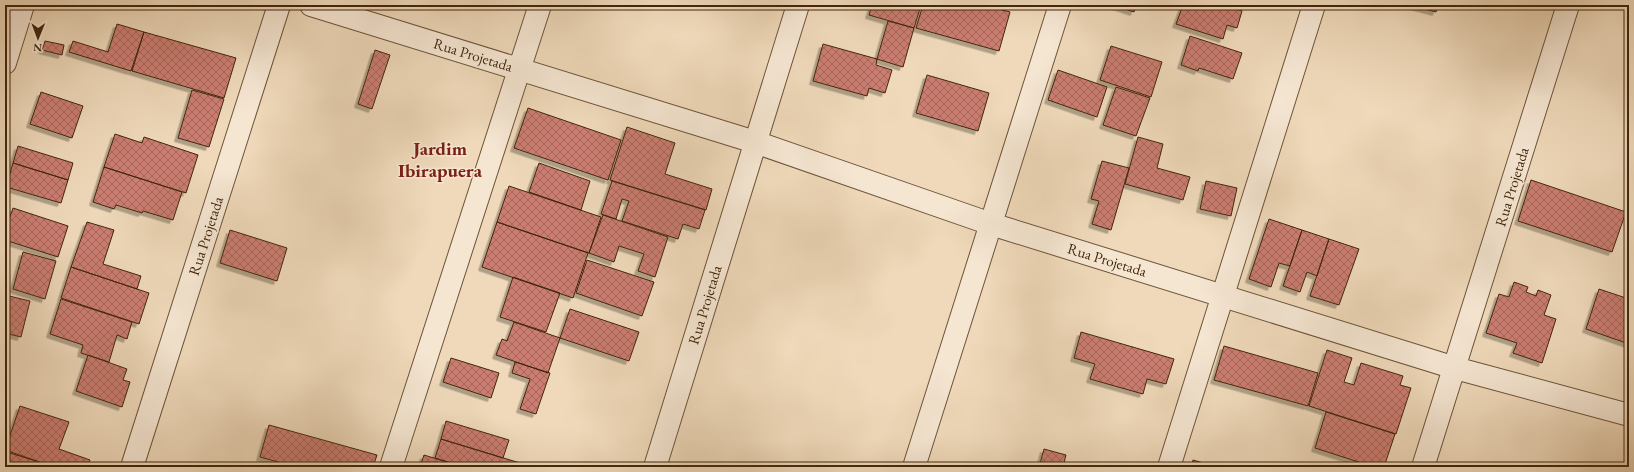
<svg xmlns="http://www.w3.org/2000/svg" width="1634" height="472" font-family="'EB Garamond',serif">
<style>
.building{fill:url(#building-cross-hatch);stroke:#42260c;filter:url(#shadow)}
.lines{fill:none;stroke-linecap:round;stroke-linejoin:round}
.minor-casing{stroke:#6d5338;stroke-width:24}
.minor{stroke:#f5e6d2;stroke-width:22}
.labels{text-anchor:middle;stroke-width:3;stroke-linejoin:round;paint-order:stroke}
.street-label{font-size:15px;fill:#42260c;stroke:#f5e6d2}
.district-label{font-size:19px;font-weight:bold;fill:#7a1f14;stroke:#f5e6d2}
</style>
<defs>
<pattern id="building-cross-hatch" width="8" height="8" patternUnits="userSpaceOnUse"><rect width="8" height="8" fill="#cb7d71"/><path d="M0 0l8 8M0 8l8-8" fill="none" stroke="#a6665b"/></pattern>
<filter id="shadow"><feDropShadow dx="-3.5" dy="3.5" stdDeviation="0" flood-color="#0004"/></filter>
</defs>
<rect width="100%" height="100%" fill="#efd9ba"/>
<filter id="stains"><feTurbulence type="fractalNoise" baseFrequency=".005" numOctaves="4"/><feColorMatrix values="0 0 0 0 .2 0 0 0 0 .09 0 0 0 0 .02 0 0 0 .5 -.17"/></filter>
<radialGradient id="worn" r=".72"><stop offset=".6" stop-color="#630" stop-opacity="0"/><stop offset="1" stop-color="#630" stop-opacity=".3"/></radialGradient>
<path class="building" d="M872,5H921L914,28L869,15Z
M923,5H984L1010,12L999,51L916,28Z
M1113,5H1136L1134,12Z
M1183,5H1224L1242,11L1237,28L1227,25L1223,39L1176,24Z
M1410,5H1438L1436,12Z
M888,21L914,28L903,67L877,59Z
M117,24L144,32L131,71L69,52L73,41L108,52Z
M144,32L236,58L224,98L132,71Z
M1190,36L1242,53L1233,79L1199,68L1198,71L1181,65Z
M45,41L64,45L62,55L42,50Z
M823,44L877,59L876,65L892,70L885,93L869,88L867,96L813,81Z
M1111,46L1162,62L1151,97L1100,80Z
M375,50L390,55L372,109L358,104Z
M1058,70L1107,87L1097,117L1048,100Z
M927,75L989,93L978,131L916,113Z
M1116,87L1150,98L1136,136L1103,125Z
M192,90L224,99L209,147L178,138Z
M41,92L83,106L72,138L30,124Z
M528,108L621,140L608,180L514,148Z
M627,127L675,143L665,174L712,189L706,210L610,180Z
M115,134L142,143L144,137L198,155L186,193L104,167Z
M1138,137L1163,144L1157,168L1190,177L1183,200L1125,184Z
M18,146L73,163L68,180L13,163Z
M1102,161L1129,168L1111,230L1092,224L1099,201L1091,199Z
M13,163L68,180L61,203L6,187Z
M539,163L590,181L581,210L529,192Z
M104,167L182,192L173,220L143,211L142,213L116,205L114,209L93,202Z
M1531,180L1626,212L1612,252L1518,221Z
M612,181L705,210L699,229L683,224L678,239L622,221L629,201L622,199L616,219L601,214Z
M1206,181L1237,188L1231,216L1200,209Z
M509,186L601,217L589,253L497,222Z
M13,208L68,226L58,257L5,240V231Z
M603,215L668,237L655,277L638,271L644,254L619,246L614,262L589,253Z
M1269,219L1302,230L1290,266L1279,263L1271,287L1249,279Z
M87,222L114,230L103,264L141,276L137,289L71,267Z
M497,222L588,253L573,298L482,267Z
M230,230L287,248L277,281L220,263Z
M1302,230L1329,239L1317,276L1307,272L1300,292L1283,286Z
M1329,239L1359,249L1339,305L1310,296Z
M23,252L56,261L45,299L13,289Z
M587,260L654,282L642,316L576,293Z
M71,267L149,293L139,324L61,298Z
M513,277L560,293L546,332L500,317Z
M1514,282L1528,287L1526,292L1536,296L1538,290L1551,295L1544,315L1556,319L1542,363L1513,353L1517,343L1486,333L1499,294L1509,297Z
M1599,289L1629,299V344L1586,329Z
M5,295L30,301L21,337L5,333Z
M61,299L132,322L127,339L117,335L109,362L81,353L83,345L50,334Z
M570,309L639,332L629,361L560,338Z
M514,322L560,338L548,373L496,355L502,339L507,341Z
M1081,332L1174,359L1166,384L1147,379L1143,394L1090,379L1095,364L1074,358Z
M1224,346L1318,373L1308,406L1214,380Z
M1327,350L1352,358L1344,382L1354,385L1361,363L1403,376L1400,385L1411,388L1396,434L1309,406Z
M88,355L127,369L123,380L130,382L122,407L76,391Z
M451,358L499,373L491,398L443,382Z
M515,362L550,373L536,414L520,409L530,379L512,373Z
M20,406L69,422L59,449L90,460L87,467H54L5,450Z
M1326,412L1395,434L1384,467H1374L1315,448Z
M446,421L509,440L503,458L441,439Z
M269,425L377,455L373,467H296L260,457Z
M441,439L520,463L519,467H465L435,458Z
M1044,449L1066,455L1063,467H1039Z
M10,453L36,461L34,467H5Z
M424,455L450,463L449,467H420Z
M1193,460L1217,467H1191Z"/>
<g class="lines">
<defs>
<path id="minor" d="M311,5L755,142L991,224L1455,368L1629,415
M5,63L23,5
M132,467L279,5
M391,467L540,5
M655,467L798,5
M914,467L1060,5
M1169,467L1314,5
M1423,467L1568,5"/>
</defs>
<use href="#minor" class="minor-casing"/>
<use href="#minor" class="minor"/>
</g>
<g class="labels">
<g class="street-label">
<text transform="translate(473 55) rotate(17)" y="5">Rua Projetada</text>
<text transform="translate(1512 187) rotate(-73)" y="5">Rua Projetada</text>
<text transform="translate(206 236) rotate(-72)" y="5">Rua Projetada</text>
<text transform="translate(1107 260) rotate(17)" y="5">Rua Projetada</text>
<text transform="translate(705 305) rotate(-73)" y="5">Rua Projetada</text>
</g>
<g class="district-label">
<text x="440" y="155">Jardim<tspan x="440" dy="22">Ibirapuera</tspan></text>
</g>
</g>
<rect width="1634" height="472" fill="none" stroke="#efd9ba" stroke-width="20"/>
<rect x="6" y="6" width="1622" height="460" fill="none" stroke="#42260c" stroke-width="2"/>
<rect x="10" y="10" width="1614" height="452" fill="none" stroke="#42260c"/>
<g transform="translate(38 38) rotate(181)" stroke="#f5e6d2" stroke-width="3" paint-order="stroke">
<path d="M0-3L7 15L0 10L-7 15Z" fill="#42260c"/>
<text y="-6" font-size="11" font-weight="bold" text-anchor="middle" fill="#42260c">N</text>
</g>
<rect width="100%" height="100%" filter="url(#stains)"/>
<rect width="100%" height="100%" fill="url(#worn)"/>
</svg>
